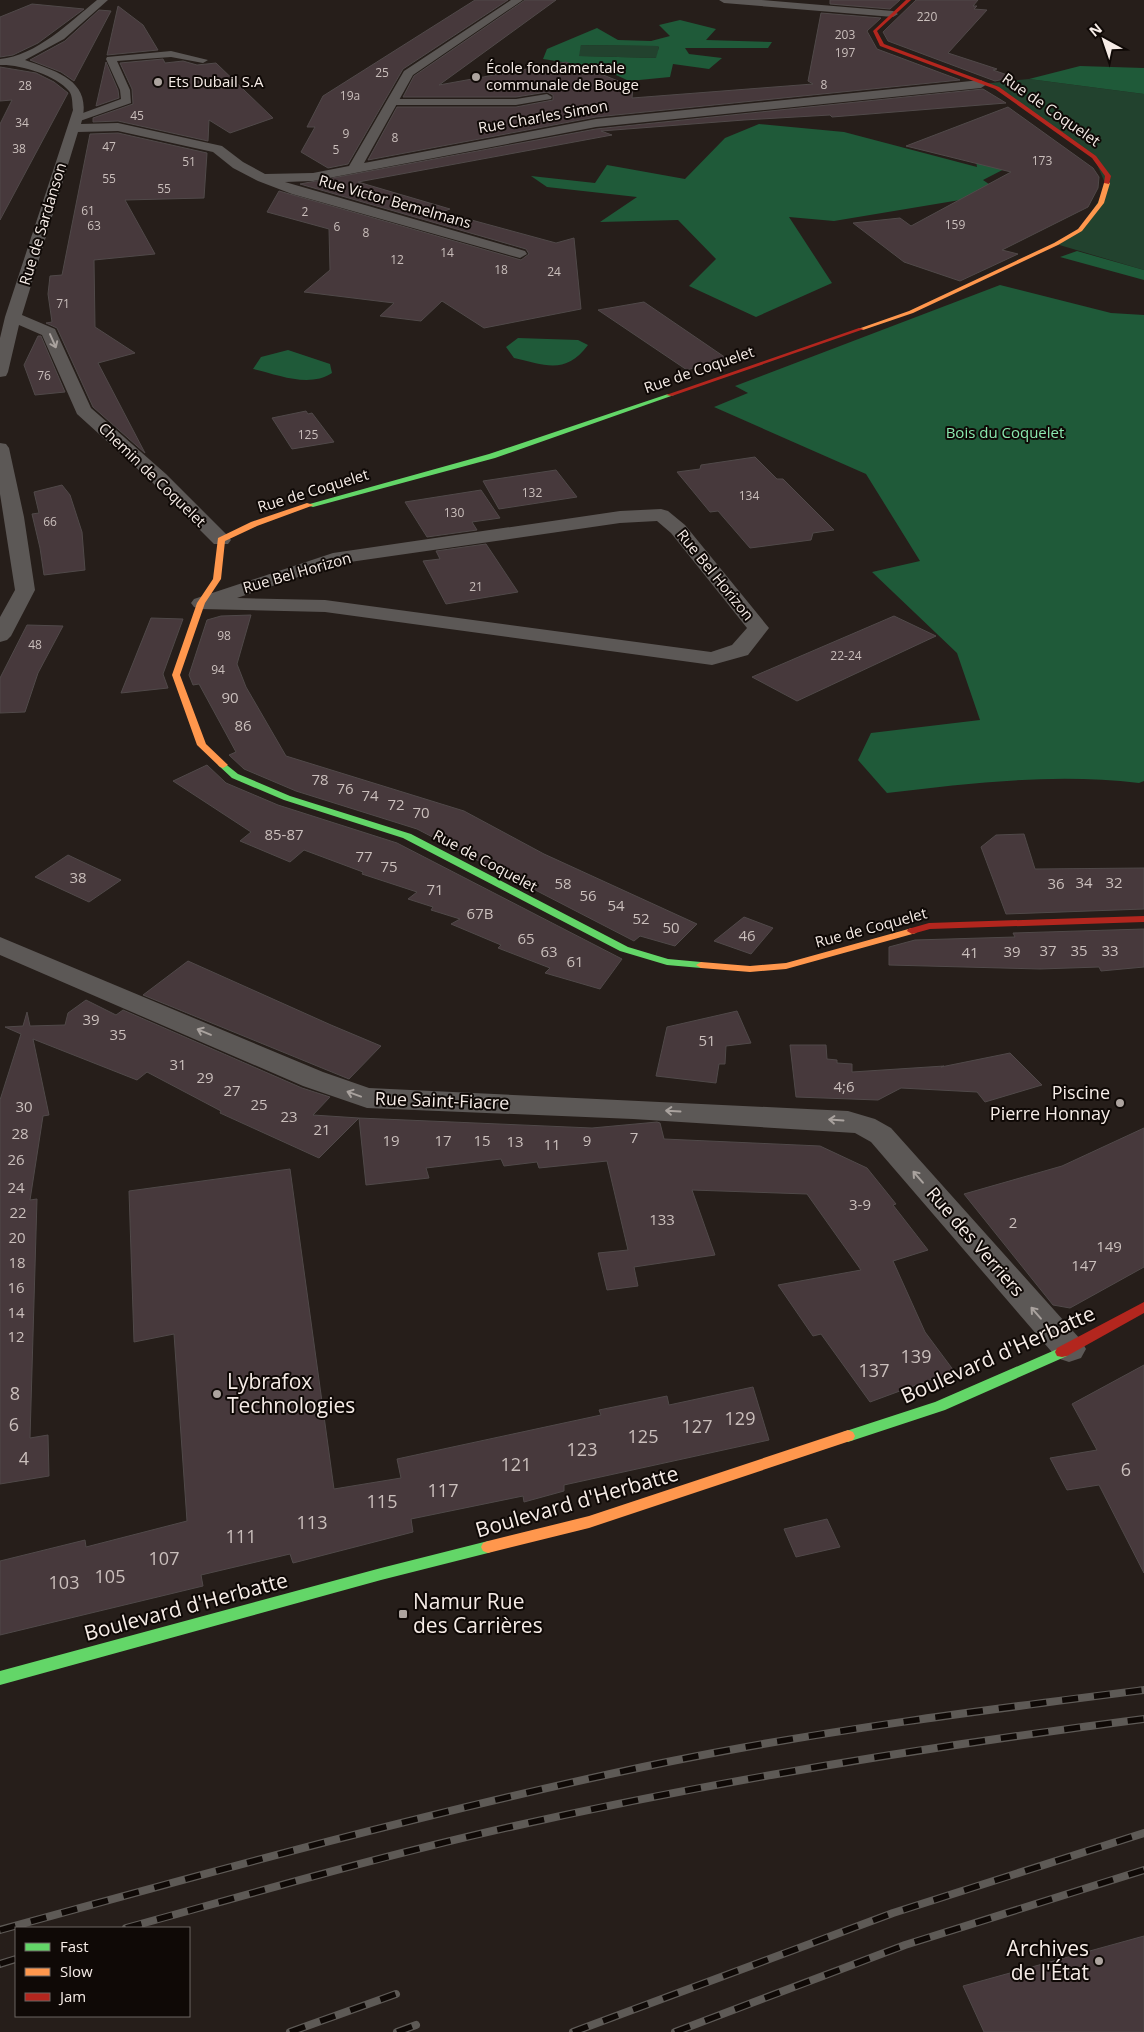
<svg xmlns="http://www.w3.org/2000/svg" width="1144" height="2032" font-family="'Open Sans',sans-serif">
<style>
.green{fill:#22422e}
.forest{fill:#1f5a39;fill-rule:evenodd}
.building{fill:#47393c;stroke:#504949}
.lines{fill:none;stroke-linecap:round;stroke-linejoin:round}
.lane{fill:#5c5856;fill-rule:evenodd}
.street{fill:#5c5856;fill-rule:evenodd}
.fast{fill:#63d668;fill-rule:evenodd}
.slow{fill:#ff974d;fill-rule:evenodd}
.jam{fill:#b3261e;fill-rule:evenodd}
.rail-casing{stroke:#5e5a56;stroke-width:8}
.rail{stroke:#0f0906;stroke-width:5.5;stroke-dasharray:16;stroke-linecap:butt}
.oneway{stroke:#a9a29e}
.poi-dot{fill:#ada49f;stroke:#0f0906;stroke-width:2}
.labels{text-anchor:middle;stroke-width:4;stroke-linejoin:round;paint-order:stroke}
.far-number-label{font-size:12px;fill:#cabfbc}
.far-poi-label{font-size:15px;fill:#f6ece7;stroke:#0f0906;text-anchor:start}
.far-street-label{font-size:15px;fill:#f6ece7;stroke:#0f0906}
.far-park-label{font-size:15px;fill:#8ae8ae;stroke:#0f0906}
.number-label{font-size:15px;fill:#cabfbc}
.poi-label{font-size:18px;fill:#f6ece7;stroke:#0f0906;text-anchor:end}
.street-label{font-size:18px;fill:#f6ece7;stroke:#0f0906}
.near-number-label{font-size:18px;fill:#cabfbc}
.near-street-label{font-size:21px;fill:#f6ece7;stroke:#0f0906}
.near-poi-label{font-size:21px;fill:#f6ece7;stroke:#0f0906;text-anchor:start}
</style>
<rect width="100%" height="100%" fill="#261e1a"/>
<path class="green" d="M581,45L659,46L657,58L578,56Z
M1029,79L1144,94V270L1056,244L1080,230L1107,188L1094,157L997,88L981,84Z"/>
<path class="forest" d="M680,20L716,29L706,40L772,42L768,48H685L689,54L722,58L709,69L673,64L670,77L629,81L601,68L543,59L547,49L597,28L618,40L651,41L670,36L659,25ZM581,45L658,46L659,47L656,58L579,56Z
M1080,66L1144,68V94L1029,79Z
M759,124L844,132L977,167L975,155L1020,161L983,180L1002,193L834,221L789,217L832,283L756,317L689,286L716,259L678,220L600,222L637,197L547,187L531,176L595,183L607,165L685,179L725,138Z
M1077,251L1144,270V280L1060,257Z
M1000,285L1111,313L1144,315V781L1139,783C1054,773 971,783 887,793L858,760L871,733L980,720L957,653L872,572L920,561L866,474L714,407L748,393L735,386Z
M518,338L578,340L588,345C566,375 545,365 514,358L506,347Z
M288,350L330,364L332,373C309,388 279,375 253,369L261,357Z"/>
<path class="building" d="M475,0H508L403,69L348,164L328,168L301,152L315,127H307L323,96Z
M525,0H556L439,85L566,62L576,66H581L633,87L632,98L813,84L808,81L821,13L881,18L867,31L877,49L960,80L596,117L368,160L397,107H516L553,100V95L547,92L516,97H403L414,76Z
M830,0H900L890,9L830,4Z
M916,0H978L973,6H977L974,9L987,10L948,53L997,69L993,70L1013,77L995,81L888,41L883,32Z
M32,4L84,9L38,43L13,55L0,57V17Z
M118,6L143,25L158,50L107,55Z
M99,10L111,11L74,81L61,72L30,60L65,41Z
M163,59L165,63L183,61L197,65L216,63L273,118L230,133L209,120L208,141L118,121L93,122V118L133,104L132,89L120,63Z
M106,62L118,90L119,98L96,106Z
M0,67L36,73L54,82L68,93L0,220V124L12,100L0,101Z
M983,89L1006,103L832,117L830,115L744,120L601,131L612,135L358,182L450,209L442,212L556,243L574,238L581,309L484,328L442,301L421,321L380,316L394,303L304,292L330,270L329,229L267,212L279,191L521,260L529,254L526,249L300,184L596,129Z
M1008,107L1093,168L1099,177L1098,188L1088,207L1002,250L1018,254L960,281L904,262L853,223L900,218L911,226L1011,172L906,146Z
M118,133L207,153L204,198L125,200L155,254L94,260L95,327L135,353L98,363L145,453L93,407L57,328L46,323L52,322L48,294L50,276L62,275L90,134Z
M644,302L726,358L687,370L598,310Z
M38,336H41L65,392L35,395L24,365Z
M306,411L308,414L312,413L334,442L292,449L272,418Z
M755,457L777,479H783L834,530L813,533L811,540L750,548L718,511L710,512L677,472L700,469L701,465Z
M556,470L577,497L499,509L483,481Z
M62,485L70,495L82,532L85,570L44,575L40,548L32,514L39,513L34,492Z
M481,490L500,518L472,522L477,530L427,537L405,502Z
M486,544L518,592L446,604L423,561L440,559L436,551Z
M251,615L237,664L246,687L286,756L464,811L544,854L697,924L675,946L640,936L634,941L417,829L296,791L244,769L229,755L236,752L199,684L193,685L189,675L207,620L221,616Z
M894,616L936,636L797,701L752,677Z
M151,618L183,619L163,674L168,688L121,693Z
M27,625L63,626L38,673L25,712L0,713V678Z
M207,765L226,783L278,805L397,843L622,959L600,989L545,973L550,968L498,948L501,945L451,924L460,919L431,910L433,907L408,899L417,892L362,874L363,872L304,850L290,862L240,841L251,832L173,781Z
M1024,834L1035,869L1144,868V909L1006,914L981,847L996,835Z
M68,855L121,880L89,902L35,877Z
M744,917L773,928L751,954L714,941Z
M1144,929V967L1101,971L1099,967L1040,969L889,965V947L915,940L1015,937L1013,933Z
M188,961L331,1025L381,1046L349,1079L143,995Z
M86,1000L116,1015L123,1010L302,1088L330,1097L313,1115L359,1118L319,1158L220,1113L221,1111L147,1072L137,1080L33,1039L49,1115L43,1116L30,1200L37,1199L30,1438L48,1435L49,1476L0,1484V1100L21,1034L5,1027L23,1026L27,1012L30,1026L65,1025L68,1013Z
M737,1011L751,1043L726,1046L725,1064H719L716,1083L656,1076L667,1027Z
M790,1045H826L827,1059L837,1060V1063L852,1064V1072L944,1066L941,1067L1010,1053L1042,1085L985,1102L977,1092L901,1088L878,1100L796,1097Z
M359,1118L592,1128L657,1122L660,1123L664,1139L820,1146L867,1168L896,1204L893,1205L928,1250L893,1261L925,1332L954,1371L870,1402L821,1334L813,1336L778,1285L861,1270L807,1194L692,1190L715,1255L634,1267L638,1286L607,1290L598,1253L628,1250L607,1161L539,1168L537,1162L504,1166L501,1159L426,1168L429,1178L366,1185Z
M1144,1128V1267L1070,1308L1053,1305L964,1194L1062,1166Z
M290,1169L334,1489L401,1478L397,1459L601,1415L599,1410L667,1396L669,1405L753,1387L769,1440L564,1485V1491L524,1502L523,1496L411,1519L413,1532L293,1563L290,1554L201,1575L203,1586L0,1635V1561L85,1540L86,1547L187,1521L174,1334L134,1342L129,1191Z
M1144,1365V1573L1099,1485L1067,1490L1050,1458L1097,1450L1072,1404Z
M827,1519L840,1547L796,1557L784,1529Z
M1144,1936V2032H984L963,1986Z"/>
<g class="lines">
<path class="lane" d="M171,51L208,60L203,63L171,57L117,61L130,90L131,103L80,121H72V117L121,99L120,90L106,59L107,57Z
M547,94L552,97L551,99L516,105H392L387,102L392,99H516Z"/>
<path class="street" d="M97,0H108L64,39L25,60C58,72 94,81 81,124L118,123L222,146L243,162L265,174L313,173L349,166L404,71L511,0H523L413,75L364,163L596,119L981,80L987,84L981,88L596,127L313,181L285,182L525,251L527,254L520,258L292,194L258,181L233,168L213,152L118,131L78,132L22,315L55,329L91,408L166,474L228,536L231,540L228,544H214L152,482L77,414L42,335L19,325L8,372L6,376L0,377V338L5,317L73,110C72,104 73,96 69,91C56,75 19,64 0,65V59C36,56 70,22 97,0Z
M719,0H762L893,11L898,14L893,17L724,3Z
M0,443L6,444L9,448L24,517L35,590L11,636L7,640L0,642V617L15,590L0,494Z
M661,509L668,511L685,525L769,628L748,655L712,665L325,612L201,609L194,607L191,603L194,599L333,553L620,511ZM657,521L671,533L747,628L732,645L711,652L325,600L237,598L336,564L620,523Z
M0,937L323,1072L369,1088L848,1111L875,1119L891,1128L1081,1340L1086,1349L1081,1358L1069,1362L1057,1358L871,1142L855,1133L633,1119L367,1108L303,1086L0,955Z"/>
<path class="fast" d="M668,394L674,395L495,458L313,507L306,505L489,454Z
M223,762L238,774L290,796L411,834L628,947L668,959L701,962L706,965L701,968L667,965L620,951L403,838L284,800L232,778L218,765Z
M1062,1347L1067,1348L1069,1352L1067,1356L945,1410L848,1442L843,1440L841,1436L843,1432L935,1402Z
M488,1541L493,1543L495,1547L493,1551L488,1553L381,1580L0,1685V1671L381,1568Z"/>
<path class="slow" d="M1107,181L1110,183L1104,203L1082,231L1058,245L913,313L863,330L858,329L909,311L1054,243L1078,229L1098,203L1104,183Z
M307,503L314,505L257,526L225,541L221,579L205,603L180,675L206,744L228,765L223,768L220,767L197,745L172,675L197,603L213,579L218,538L251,522Z
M912,928L917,931L916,933L786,969L750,972L701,968L696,965L701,962L750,966L786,963Z
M848,1430L853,1432L855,1436L853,1440L589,1528L488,1553L483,1551L481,1547L483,1543L488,1541L589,1516Z"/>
<path class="jam" d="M906,0H911L877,31L884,44L999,87L1096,156L1111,176L1109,184L1104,183L1105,176L1092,158L995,89L880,46L873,31Z
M859,328L864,329L672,396L666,395Z
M1144,916V922L930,929L912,934L907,931L908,929L929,923Z
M1144,1302V1313L1067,1356L1062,1357L1057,1356L1055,1352L1057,1348Z"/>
<defs>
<path id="rail" d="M126,1928C254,1893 381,1856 510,1827C720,1780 931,1746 1144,1719
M0,1930C221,1869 443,1808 667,1762C825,1730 985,1710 1144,1690
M0,1964L16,1959
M290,2032L396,1994
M397,2032L416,2025
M573,2032L893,1913L1144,1833
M675,2032L905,1945L1144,1870"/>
</defs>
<use href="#rail" class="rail-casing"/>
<use href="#rail" class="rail"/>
</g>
<defs><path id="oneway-shaft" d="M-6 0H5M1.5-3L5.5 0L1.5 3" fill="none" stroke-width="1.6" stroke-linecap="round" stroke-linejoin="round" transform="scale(1.25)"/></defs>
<g class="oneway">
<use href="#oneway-shaft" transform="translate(53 341) rotate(66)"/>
<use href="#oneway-shaft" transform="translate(204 1032) rotate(-157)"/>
<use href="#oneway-shaft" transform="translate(354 1094) rotate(-160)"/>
<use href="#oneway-shaft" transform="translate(673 1111) rotate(-177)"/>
<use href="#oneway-shaft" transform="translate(836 1120) rotate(-176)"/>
<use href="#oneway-shaft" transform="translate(918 1177) rotate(-131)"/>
<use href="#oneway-shaft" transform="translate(1036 1313) rotate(-131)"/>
</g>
<g class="poi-dot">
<circle cx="476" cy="77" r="5"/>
<circle cx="158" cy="82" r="5"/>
<circle cx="1120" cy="1103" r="5"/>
<circle cx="217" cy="1394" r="5"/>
<rect x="398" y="1609" width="10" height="10" rx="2.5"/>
<circle cx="1099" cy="1961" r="5"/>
</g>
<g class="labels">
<g class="far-number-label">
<text x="927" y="21">220</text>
<text x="845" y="39">203</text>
<text x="845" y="57">197</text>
<text x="382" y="77">25</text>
<text x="824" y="89">8</text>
<text x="25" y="90">28</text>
<text x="350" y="100">19a</text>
<text x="137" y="120">45</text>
<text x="22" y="127">34</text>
<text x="346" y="138">9</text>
<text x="395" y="142">8</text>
<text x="109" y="151">47</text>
<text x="19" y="153">38</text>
<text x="336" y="154">5</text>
<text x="1042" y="165">173</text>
<text x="189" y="166">51</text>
<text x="109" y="183">55</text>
<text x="164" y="193">55</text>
<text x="88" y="215">61</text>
<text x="305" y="216">2</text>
<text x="955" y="229">159</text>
<text x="94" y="230">63</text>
<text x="337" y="231">6</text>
<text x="366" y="237">8</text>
<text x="447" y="257">14</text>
<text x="397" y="264">12</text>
<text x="501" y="274">18</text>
<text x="554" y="276">24</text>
<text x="63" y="308">71</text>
<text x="44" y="380">76</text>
<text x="308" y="439">125</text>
<text x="532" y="497">132</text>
<text x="749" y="500">134</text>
<text x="454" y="517">130</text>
<text x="50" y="526">66</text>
<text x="476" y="591">21</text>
<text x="224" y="640">98</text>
<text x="35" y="649">48</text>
<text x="846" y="660">22-24</text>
<text x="218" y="674">94</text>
</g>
<g class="far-poi-label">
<text x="486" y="73">École fondamentale<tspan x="486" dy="17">communale de Bouge</tspan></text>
<text x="168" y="87">Ets Dubail S.A</text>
</g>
<g class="far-street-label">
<text transform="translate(1051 110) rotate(35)" y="5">Rue de Coquelet</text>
<text transform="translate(543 117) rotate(-10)" y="5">Rue Charles Simon</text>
<text transform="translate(395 202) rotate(16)" y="5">Rue Victor Bemelmans</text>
<text transform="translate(43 224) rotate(-73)" y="5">Rue de Sardanson</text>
<text transform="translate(699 370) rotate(-19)" y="5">Rue de Coquelet</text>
<text transform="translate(152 475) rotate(44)" y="5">Chemin de Coquelet</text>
<text transform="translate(313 491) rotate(-17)" y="5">Rue de Coquelet</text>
<text transform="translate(297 573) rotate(-16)" y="5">Rue Bel Horizon</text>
<text transform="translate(715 575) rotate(51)" y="5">Rue Bel Horizon</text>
<text transform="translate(485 861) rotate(28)" y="5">Rue de Coquelet</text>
<text transform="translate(871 928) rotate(-15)" y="5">Rue de Coquelet</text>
</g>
<g class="far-park-label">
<text x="1005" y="438">Bois du Coquelet</text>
</g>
<g class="number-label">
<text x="230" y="703">90</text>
<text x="243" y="731">86</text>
<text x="320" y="785">78</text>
<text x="345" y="794">76</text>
<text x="370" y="801">74</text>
<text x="396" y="810">72</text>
<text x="421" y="818">70</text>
<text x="284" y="840">85-87</text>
<text x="364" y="862">77</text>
<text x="389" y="872">75</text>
<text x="78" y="883">38</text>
<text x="1084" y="888">34</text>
<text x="1114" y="888">32</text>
<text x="563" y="889">58</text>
<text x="1056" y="889">36</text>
<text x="435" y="895">71</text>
<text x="588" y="901">56</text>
<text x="616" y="911">54</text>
<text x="480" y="919">67B</text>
<text x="641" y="924">52</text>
<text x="671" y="933">50</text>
<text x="747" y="941">46</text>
<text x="526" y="944">65</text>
<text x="1048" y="956">37</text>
<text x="1079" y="956">35</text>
<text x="1110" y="956">33</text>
<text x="549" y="957">63</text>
<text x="1012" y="957">39</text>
<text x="970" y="958">41</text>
<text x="575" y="967">61</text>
<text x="91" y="1025">39</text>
<text x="118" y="1040">35</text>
<text x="707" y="1046">51</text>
<text x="178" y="1070">31</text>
<text x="205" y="1083">29</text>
<text x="844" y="1092">4;6</text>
<text x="232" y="1096">27</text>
<text x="259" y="1110">25</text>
<text x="24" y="1112">30</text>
<text x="289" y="1122">23</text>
<text x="322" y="1135">21</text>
<text x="20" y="1139">28</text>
<text x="634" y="1143">7</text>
<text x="391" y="1146">19</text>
<text x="443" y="1146">17</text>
<text x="482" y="1146">15</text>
<text x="587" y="1146">9</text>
<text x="515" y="1147">13</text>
<text x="552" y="1150">11</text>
<text x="16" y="1165">26</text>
<text x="16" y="1193">24</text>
<text x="860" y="1210">3-9</text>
<text x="18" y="1218">22</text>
<text x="662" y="1225">133</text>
<text x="1013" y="1228">2</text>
<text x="17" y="1243">20</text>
<text x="1109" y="1252">149</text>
<text x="17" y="1268">18</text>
<text x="1084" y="1271">147</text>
<text x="16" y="1293">16</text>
<text x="16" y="1318">14</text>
<text x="16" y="1342">12</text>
</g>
<g class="poi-label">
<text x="1110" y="1099">Piscine<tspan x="1110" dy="21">Pierre Honnay</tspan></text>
</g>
<g class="street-label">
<text transform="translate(442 1101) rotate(2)" y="6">Rue Saint-Fiacre</text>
<text transform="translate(975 1242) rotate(49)" y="6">Rue des Verriers</text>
</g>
<g class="near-number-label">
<text x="916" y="1363">139</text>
<text x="874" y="1377">137</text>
<text x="15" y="1400">8</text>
<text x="740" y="1425">129</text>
<text x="14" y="1431">6</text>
<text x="697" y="1433">127</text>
<text x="643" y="1443">125</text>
<text x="582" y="1456">123</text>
<text x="24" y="1465">4</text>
<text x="516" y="1471">121</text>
<text x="1126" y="1476">6</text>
<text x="443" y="1497">117</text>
<text x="382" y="1508">115</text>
<text x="312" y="1529">113</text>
<text x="241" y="1543">111</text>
<text x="164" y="1565">107</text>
<text x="110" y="1583">105</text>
<text x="64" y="1589">103</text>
</g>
<g class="near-street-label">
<text transform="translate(998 1355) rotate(-24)" y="7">Boulevard d'Herbatte</text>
<text transform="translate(577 1502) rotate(-16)" y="7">Boulevard d'Herbatte</text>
<text transform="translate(186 1607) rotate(-15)" y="7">Boulevard d'Herbatte</text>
</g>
<g class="near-poi-label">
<text x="227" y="1389">Lybrafox<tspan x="227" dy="24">Technologies</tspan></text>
<text x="413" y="1609">Namur Rue<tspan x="413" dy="24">des Carrières</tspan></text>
<text x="1089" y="1956" text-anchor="end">Archives<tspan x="1089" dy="24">de l'État</tspan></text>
</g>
</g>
<rect x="15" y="1927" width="175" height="90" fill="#0f0906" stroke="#6b6460"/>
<rect x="25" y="1943" width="25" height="8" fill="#63d668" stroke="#6b6460"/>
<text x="60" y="1952" font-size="15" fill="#f6ece7">Fast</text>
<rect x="25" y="1968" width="25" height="8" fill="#ff974d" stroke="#6b6460"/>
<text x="60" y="1977" font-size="15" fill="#f6ece7">Slow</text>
<rect x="25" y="1993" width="25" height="8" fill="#b3261e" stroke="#6b6460"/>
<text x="60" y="2002" font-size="15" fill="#f6ece7">Jam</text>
<g transform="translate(1104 40) rotate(320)" stroke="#0f0906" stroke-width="4" paint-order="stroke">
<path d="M0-4L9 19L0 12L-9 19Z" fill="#f6ece7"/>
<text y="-8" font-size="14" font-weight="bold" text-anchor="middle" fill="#f6ece7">N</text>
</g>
</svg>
